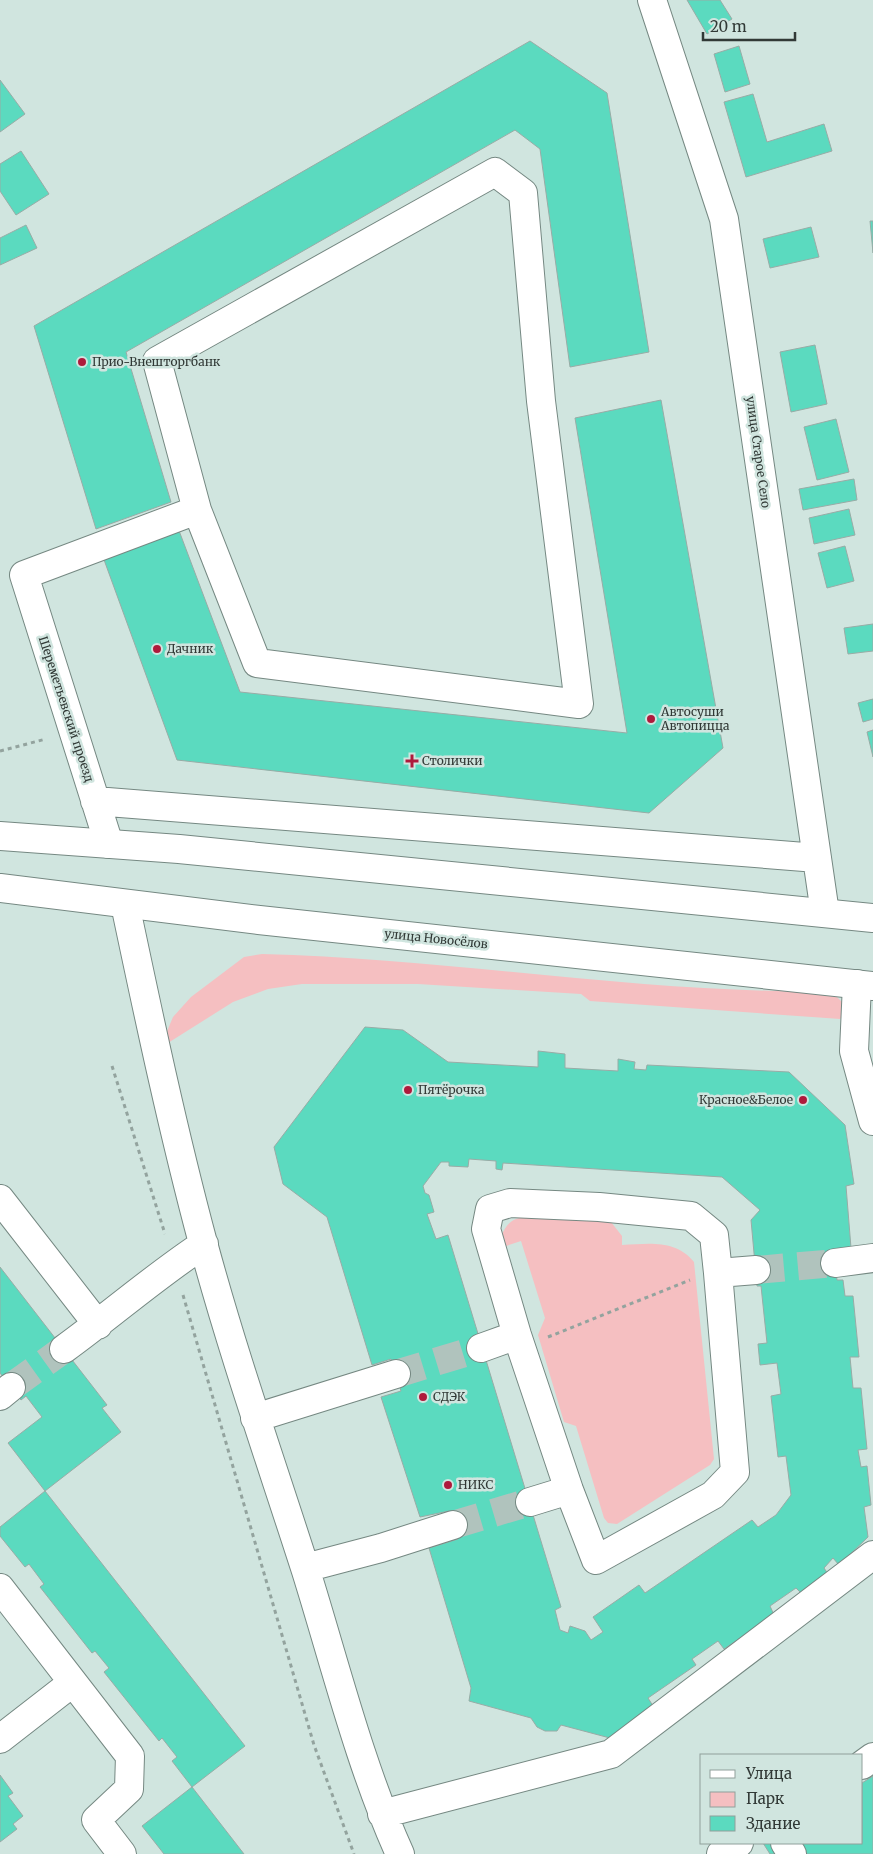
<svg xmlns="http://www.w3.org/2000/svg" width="873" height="1854" font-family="Merriweather,serif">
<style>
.green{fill:#f5bfc1}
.building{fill:#5bdabf;stroke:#98aca6;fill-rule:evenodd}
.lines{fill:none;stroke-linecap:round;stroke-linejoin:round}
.minor-tunnel{stroke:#b0c3bd;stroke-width:28;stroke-dasharray:28 14;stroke-linecap:butt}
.minor-casing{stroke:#758882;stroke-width:30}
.major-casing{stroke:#758882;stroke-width:30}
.path{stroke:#93a39e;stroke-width:3;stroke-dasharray:4 4;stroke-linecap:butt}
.minor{stroke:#fff;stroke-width:28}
.major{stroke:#fff;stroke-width:28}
.poi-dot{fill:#ae1a3c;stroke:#d0e5df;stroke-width:2}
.labels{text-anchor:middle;stroke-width:5;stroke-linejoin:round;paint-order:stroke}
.poi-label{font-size:12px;fill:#313936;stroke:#d0e5df;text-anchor:start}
.street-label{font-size:12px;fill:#313936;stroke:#d0e5df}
</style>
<rect width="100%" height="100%" fill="#d0e5df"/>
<path class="green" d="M262,954C390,957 516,974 644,984C707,989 770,991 833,993L843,1003L846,1013L840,1019L590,1001L581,994L418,984H302L268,989L233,1002L160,1048L173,1017L191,997L244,957Z
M526,1217L611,1222L622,1236V1245C649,1244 675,1239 694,1262L714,1459L710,1465L617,1524L608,1523L604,1518L576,1426L564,1422L538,1335L545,1318L521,1241L503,1247L501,1237C506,1224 512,1218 526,1217Z"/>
<path class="building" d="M687,0H720L732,19L707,34Z
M530,41L607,93L649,352L570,367L540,149L515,130L126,352L171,502L96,529L34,326Z
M739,46L750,84L725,92L714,54Z
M0,80L25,114L0,132Z
M753,94L767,142L824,124L832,151L746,177L724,102Z
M21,151L49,194L16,215L0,191V164Z
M870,221H873V253Z
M26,225L37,248L0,265V238Z
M811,227L819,257L770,268L763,239Z
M815,345L827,404L791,412L780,352Z
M661,400L723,748L649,813L177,760L103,557L178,528L240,692L627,733L575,418Z
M836,419L849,472L817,480L804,427Z
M854,479L857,500L803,510L799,489Z
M849,509L855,535L814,544L809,518Z
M845,546L854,581L827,588L818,553Z
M873,624V651L848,654L844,628Z
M873,699V719L863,722L858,703Z
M873,730V757L867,732Z
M365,1027L403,1030L448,1062L538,1067V1051L565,1054V1068L618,1071V1059L635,1062L634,1069L646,1070L647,1065L789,1072L845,1125L854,1184L846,1186L851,1248L833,1250L837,1280H843L845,1296H853L859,1357H850L853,1388H861L867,1449L858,1450L861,1467L867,1466L871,1505L864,1507L868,1537L839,1565L833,1558L824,1568L828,1574L801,1593L796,1588L770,1606L774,1615L724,1649L718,1641L692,1659L696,1665L648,1698L655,1709L610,1738L561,1725L557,1731H545L537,1727L531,1718L469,1701L471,1688L429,1548L458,1539L449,1511L420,1517L381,1397L401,1391L391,1359L372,1365L327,1217L283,1184L274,1147ZM469,1159L496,1161V1169L502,1170L503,1163L722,1177L760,1210L751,1220L757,1286H761L767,1343L758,1344L760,1365L777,1363L781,1394L771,1396L778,1457L786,1456L791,1495L776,1515L758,1527L752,1520L645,1593L639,1585L593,1617L603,1632L591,1640L585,1631L570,1626L568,1633L560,1630L555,1610L561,1607L448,1235L436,1239L427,1214L434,1212L429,1195L425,1193L423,1186L441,1162H449V1166L468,1167Z
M0,1267L107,1405L102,1408L121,1432L45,1491L8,1443L42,1417L26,1396L21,1400L0,1373Z
M45,1491L245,1746L192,1787L172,1761L177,1757L162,1738L159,1741L104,1672L109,1668L95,1651L92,1653L40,1587L44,1584L29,1564L25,1567L0,1536V1527Z
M0,1775L13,1793L8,1796L23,1816L13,1824L17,1829L0,1842Z
M873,1776V1854H770L763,1843H862V1783Z
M192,1787L244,1854H164L142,1826Z"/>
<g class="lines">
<path class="minor-tunnel" d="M756,1270L835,1263
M396,1374L481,1348
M11,1387L64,1349
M453,1525L530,1502"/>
<defs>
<path id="minor" d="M652,0L724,219L825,913
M495,172L523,193L541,401L579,704L257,663L197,510L157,361Z
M95,801L817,858
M109,844L24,575L197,510
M125,904C149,1018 173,1131 203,1243C233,1354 271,1462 306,1571C335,1664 360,1766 400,1854
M857,984L854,1051L873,1121
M0,1199L98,1325
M835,1263L873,1258
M718,1273L735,1472L713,1495L596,1560L569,1490L517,1335L486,1229L490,1209L510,1203L599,1207L691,1216L714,1235L718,1273L756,1270
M481,1348L517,1335
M64,1349C111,1315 155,1276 204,1244
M0,1396L11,1387
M255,1418L396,1374
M530,1502L569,1490
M305,1568L381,1548L453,1525
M0,1588L130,1756L129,1789L96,1820L122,1854
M0,1739L72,1683
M862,1765L873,1757
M382,1814L611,1754L873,1555
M785,1843L792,1854
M721,1854L739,1843"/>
<path id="major" d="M0,836L179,849L873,918
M0,888L259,920L873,986"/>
</defs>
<use href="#minor" class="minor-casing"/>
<use href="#major" class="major-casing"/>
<path class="path" d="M0,751L46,739
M112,1066L165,1234
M183,1295L314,1745L354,1854
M548,1337L690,1280"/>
<use href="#minor" class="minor"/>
<use href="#major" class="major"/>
</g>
<g class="poi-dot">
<circle cx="82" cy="362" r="5"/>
<circle cx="157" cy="649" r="5"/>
<circle cx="651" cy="719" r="5"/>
<path d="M409.5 753.5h5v5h5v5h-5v5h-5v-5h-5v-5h5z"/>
<circle cx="408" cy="1090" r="5"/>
<circle cx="803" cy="1100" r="5"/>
<circle cx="423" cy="1397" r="5"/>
<circle cx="448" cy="1485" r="5"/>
</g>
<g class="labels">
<g class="poi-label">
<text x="92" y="366">Прио-Внешторгбанк</text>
<text x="167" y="653">Дачник</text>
<text x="661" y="716">Автосуши<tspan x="661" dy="14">Автопицца</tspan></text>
<text x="422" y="765">Столички</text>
<text x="418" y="1094">Пятёрочка</text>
<text x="793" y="1104" text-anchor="end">Красное&amp;Белое</text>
<text x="433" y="1401">СДЭК</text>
<text x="458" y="1489">НИКС</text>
</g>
<g class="street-label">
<text transform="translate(758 452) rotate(82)" y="4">улица Старое Село</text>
<text transform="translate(66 709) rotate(72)" y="4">Шереметьевский проезд</text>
<text transform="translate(436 939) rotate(6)" y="4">улица Новосёлов</text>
</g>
</g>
<rect x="700" y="1754" width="162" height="90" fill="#d0e5df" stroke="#90a09b"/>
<rect x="710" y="1770" width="25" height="8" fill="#ffffff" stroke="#90a09b"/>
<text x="746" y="1779" font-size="15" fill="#313936">Улица</text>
<rect x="710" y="1792" width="25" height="15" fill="#f5bfc1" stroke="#90a09b"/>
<text x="746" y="1804" font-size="15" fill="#313936">Парк</text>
<rect x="710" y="1816" width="25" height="15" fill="#5bdabf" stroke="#90a09b"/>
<text x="746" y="1829" font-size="15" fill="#313936">Здание</text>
<path d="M703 32v8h92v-8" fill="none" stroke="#313936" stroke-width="2.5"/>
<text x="710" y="32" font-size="15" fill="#313936" stroke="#d0e5df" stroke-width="4" paint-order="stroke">20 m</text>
</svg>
